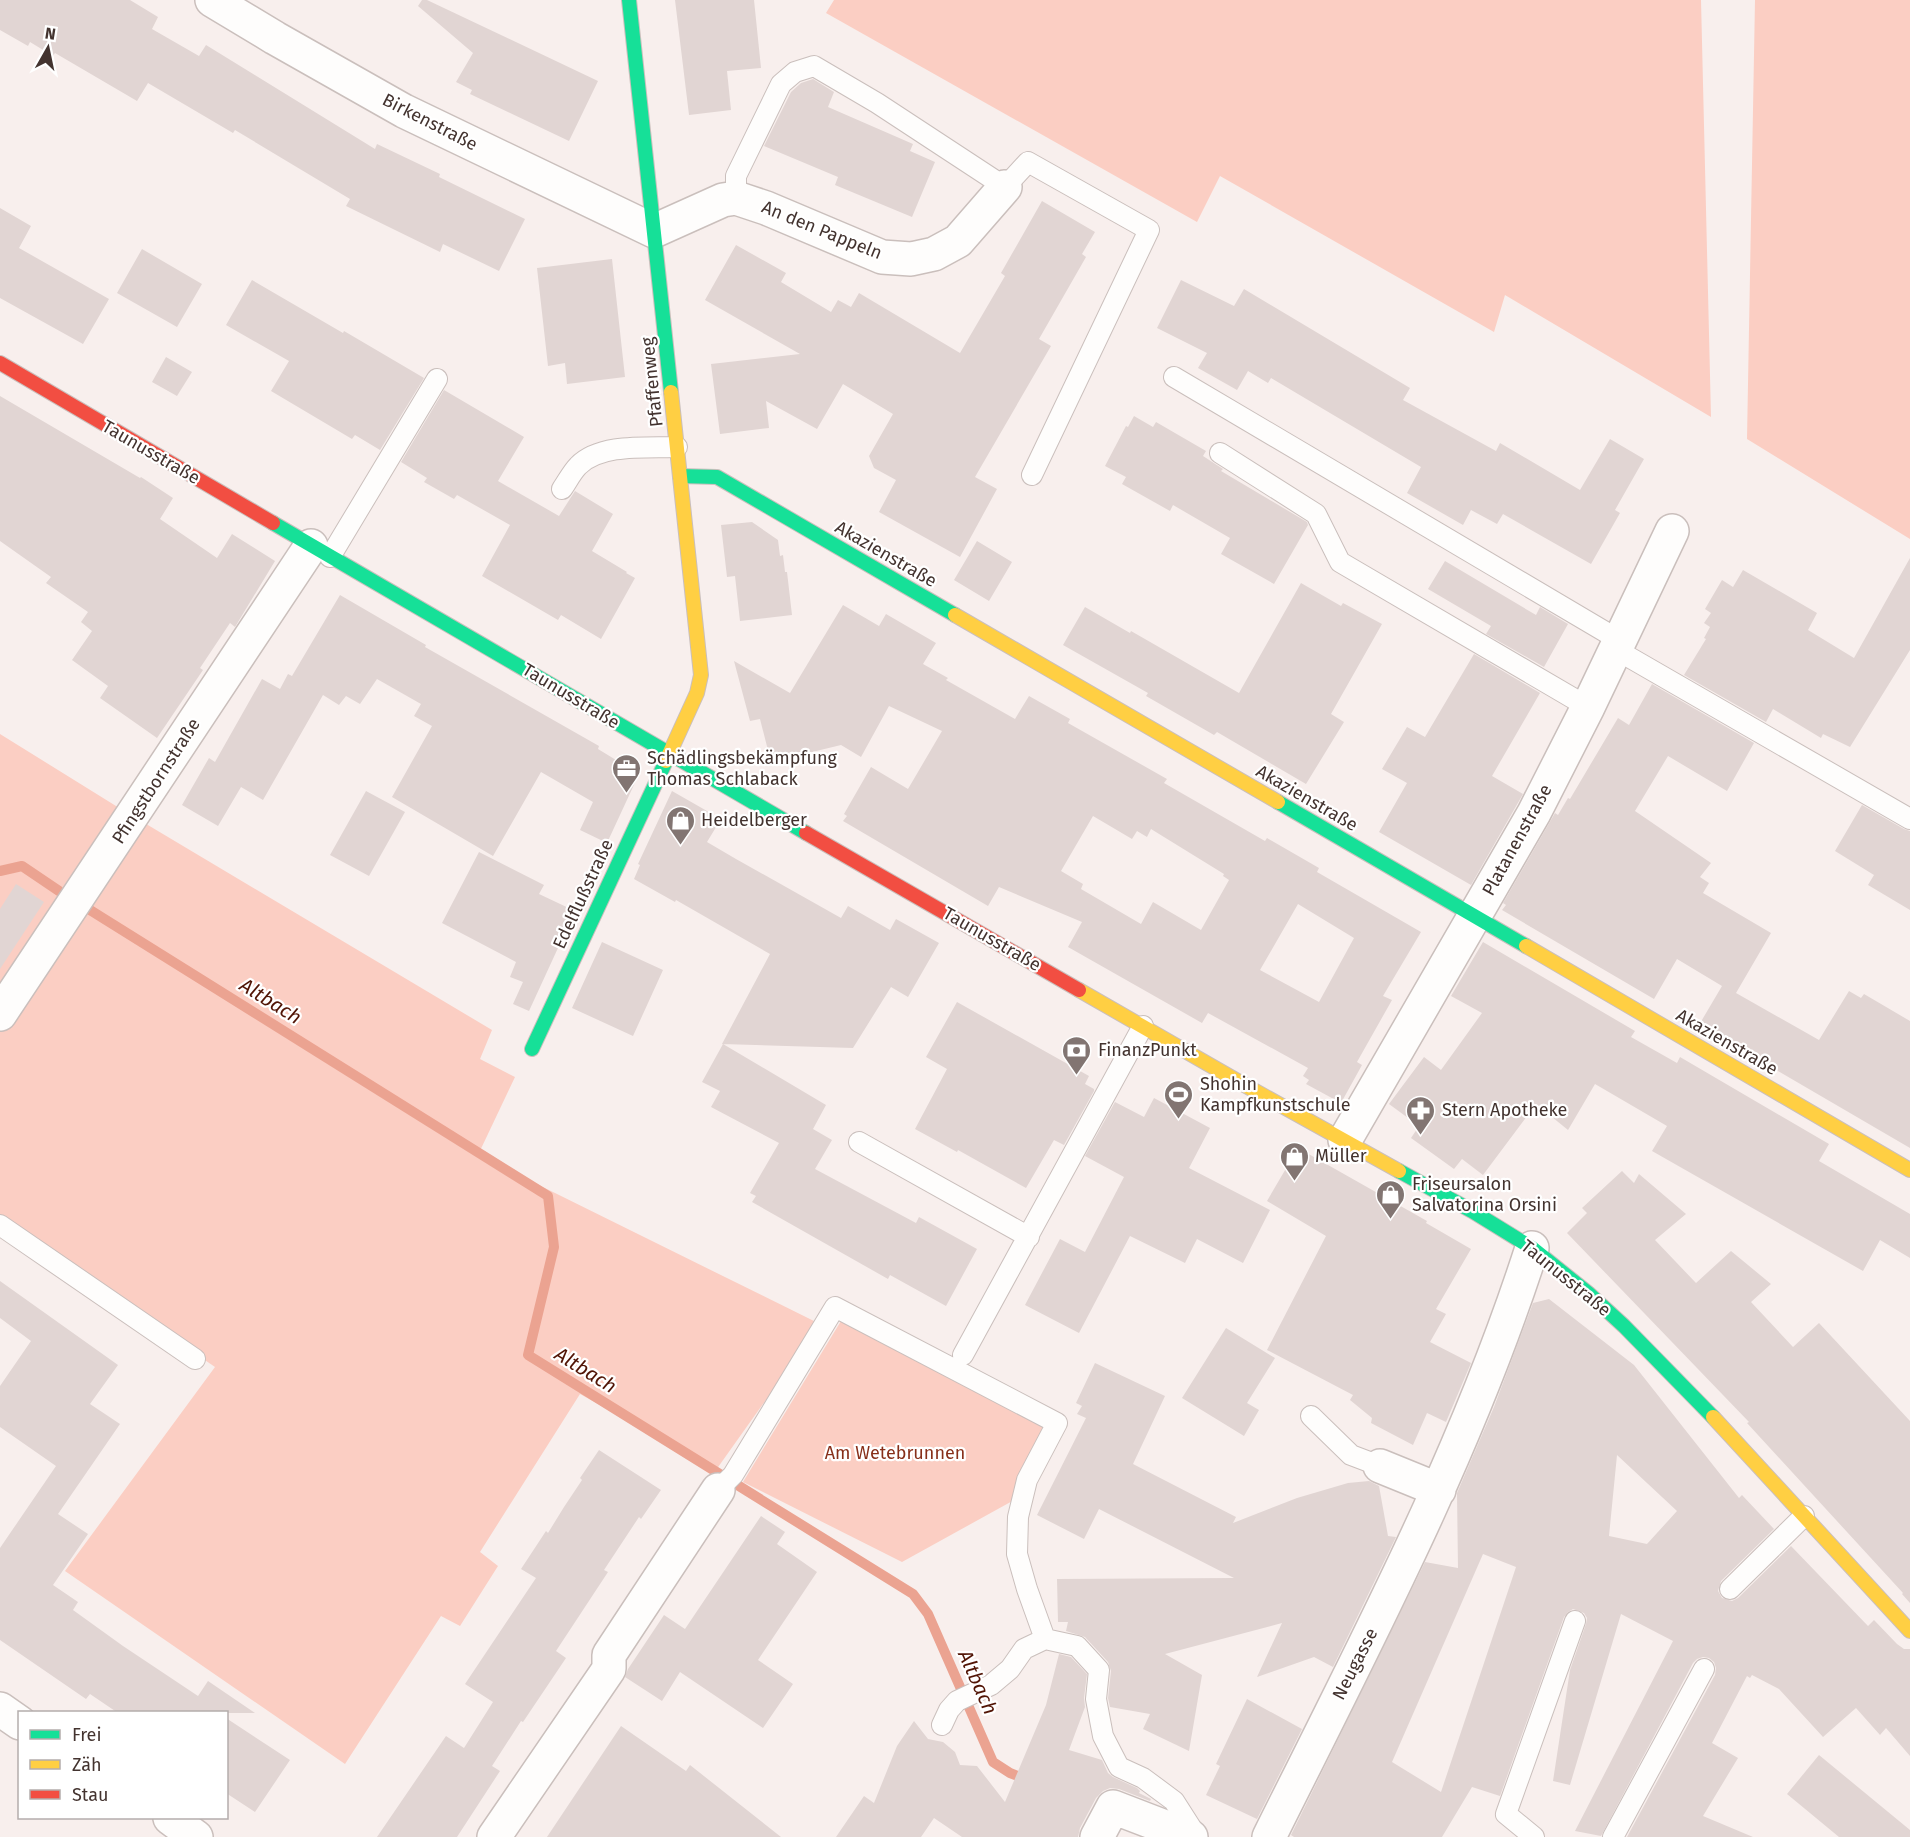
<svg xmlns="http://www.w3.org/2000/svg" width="1910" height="1837" font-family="'Fira Sans',sans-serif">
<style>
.green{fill:#fbcec3}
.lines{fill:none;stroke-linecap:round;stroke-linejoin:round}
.stream{stroke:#eba391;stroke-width:10}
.building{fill:#e1d5d3;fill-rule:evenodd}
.lane-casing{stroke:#cabfbc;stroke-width:22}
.street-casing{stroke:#cabfbc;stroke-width:36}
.fast-casing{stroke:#cabfbc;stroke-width:16}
.slow-casing{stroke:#cabfbc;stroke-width:16}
.jam-casing{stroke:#cabfbc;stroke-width:16}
.lane{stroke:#fefdfc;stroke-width:20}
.street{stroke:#fefdfc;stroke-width:33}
.fast{stroke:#16e098;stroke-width:14}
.slow{stroke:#ffcf43;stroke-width:14}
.jam{stroke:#f24e42;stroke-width:14}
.labels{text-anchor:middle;stroke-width:4.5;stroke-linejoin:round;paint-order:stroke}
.street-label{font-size:18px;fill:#43332f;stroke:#fff}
.poi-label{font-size:18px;fill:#43332f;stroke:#fff;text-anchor:start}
.park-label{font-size:18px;fill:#872f19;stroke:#fff}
.water-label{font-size:20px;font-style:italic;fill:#511405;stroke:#fff}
</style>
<rect width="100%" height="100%" fill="#f8efed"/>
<path class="green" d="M834,0H1701L1711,417L1505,295L1494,332L1220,176L1197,222L826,13Z
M1755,0H1910V539L1747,439Z
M0,734L116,806L492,1030L480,1059L515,1077L478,1155L820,1324L716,1470L580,1394L480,1552L498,1566L460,1626L441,1616L345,1764L65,1571L215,1367L0,1219Z
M841,1321L1053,1426L1016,1499L902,1562L743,1482Z"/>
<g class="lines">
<path class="stream" d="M0,871L22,866L59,891
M90,910L548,1196L554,1247L528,1355L913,1594L928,1614L993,1762L1010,1773L1028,1780"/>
</g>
<path class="building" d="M0,0H130L158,17L152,29L199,56L206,45L375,149L377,144L440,174L439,177L525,219L499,271L443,244L440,252L346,206L350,199L235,130L233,133L148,83L137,101L55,53L53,56L30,42L28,46L0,30Z
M422,0H427L598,81L569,141L470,94L472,90L456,82L473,53L418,6Z
M675,0H754L761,68L727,71L731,110L689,115Z
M813,79L834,92L828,107L913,144L910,151L935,162L912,217L835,185L838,177L764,146L791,92L801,83Z
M1042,201L1095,232L1082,254L1086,257L1039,339L1051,346L975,477L997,489L960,557L879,512L896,480L874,468L869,456L893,414L843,384L817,429L766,401L769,428L720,434L711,364L800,354L705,300L736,245L786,273L781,282L831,312L838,300L851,307L859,293L960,353L1005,276L1001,273Z
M0,208L31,226L19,248L109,299L83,344L0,298Z
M142,249L202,284L177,327L117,293Z
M612,259L625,377L567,384L565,363L548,366L537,268Z
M252,280L343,333L344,331L424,378L380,450L355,435L352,439L271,391L289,361L226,325Z
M1181,280L1234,306L1244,289L1410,388L1403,400L1496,451L1500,443L1580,490L1610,439L1644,459L1615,510L1620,513L1591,564L1503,514L1497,524L1471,510L1463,525L1407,493L1421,467L1271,378L1268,383L1248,371L1237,390L1198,368L1207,353L1157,328Z
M166,357L192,372L177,396L152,382Z
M444,390L524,437L498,481L559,516L575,491L613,514L592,551L627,572L626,573L635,578L601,639L561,615L558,620L482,576L510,525L457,495L454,499L424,482L427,478L401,462Z
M0,396L140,478L141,477L173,498L160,519L217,558L232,534L275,561L235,627L230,623L200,668L203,670L157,738L100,698L108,686L72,660L92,631L81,622L88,612L46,583L51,577L0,541Z
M1134,416L1153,427L1156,422L1206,451L1203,456L1223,469L1221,471L1307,522L1308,525L1274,584L1221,554L1230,538L1173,505L1170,511L1122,484L1126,477L1105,466L1126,426L1128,427Z
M752,522L778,540L780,556L783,555L785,572H787L792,615L740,621L735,576L727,577L721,525Z
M977,541L1012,562L989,601L954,580Z
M1910,558V650L1850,747L1823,734L1821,738L1773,709L1766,722L1684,675L1706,639L1704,638L1710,627L1704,623L1711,613L1705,609L1722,580L1733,587L1743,570L1817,613L1808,630L1854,658Z
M1445,561L1536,615L1540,607L1568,624L1544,667L1486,634L1491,626L1428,589Z
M1301,583L1341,606L1343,603L1382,624L1331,714L1344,722L1306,784L1217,732L1214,735L1146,696L1148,693L1063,645L1085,607L1130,633L1131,631L1239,693Z
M340,595L426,645L425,647L599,746L598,749L639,774L607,843L580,830L593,802L541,772L493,856L392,797L432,726L414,716L421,704L377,679L360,704L346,696L339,705L323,695L263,800L241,787L218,826L182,805L209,758L215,762L262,679L280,689L288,674L292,676Z
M843,605L879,626L886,614L936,643L923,664L948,678L946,680L1015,719L1029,696L1070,719L1068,723L1167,779L1164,783L1265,841L1267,838L1319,868L1317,872L1421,932L1383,996L1392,1000L1357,1062L1362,1065L1341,1103L1306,1084L1309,1080L1303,1076L1308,1068L1208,1013L1202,1023L1068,947L1082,922L999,887L988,906L843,821L847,816L844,814L871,767L908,789L942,731L889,706L861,757L841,745L771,762L760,719L750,721L734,661L790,693ZM1093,816L1132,839L1137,831L1147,837L1151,829L1224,874L1223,876L1229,880L1201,930L1153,902L1141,924L1081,889L1083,884L1061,871ZM1298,904L1354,938L1319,1002L1260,970Z
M1474,654L1540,693L1492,776L1523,794L1471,885L1379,832L1407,783L1382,769L1407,727L1425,737Z
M1652,684L1754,743L1727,791L1668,756L1635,811L1711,863L1700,877L1709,883L1703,893L1771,933L1736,993L1819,1040L1849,991L1861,998L1864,994L1910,1021V1148L1699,1025L1722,986L1677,959L1654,999L1502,910L1506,905L1503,903L1555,813L1558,815L1568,798L1570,799L1618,718L1629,725Z
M366,791L405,812L369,876L330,855Z
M672,791L721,819L707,842L736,859L841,918L848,906L890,930L896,919L939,943L908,997L891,987L853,1048L722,1044L770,954L676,900L675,902L634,879L640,865L638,864Z
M1862,805L1904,829L1910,831V910L1868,885L1874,875L1835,851Z
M479,852L544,885L539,894L575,911L529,1011L513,1004L523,982L510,977L516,962L442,923Z
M16,884L44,902L0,969V909Z
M602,942L663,970L633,1036L572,1008Z
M1483,942L1635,1031L1631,1037L1677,1063L1680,1057L1829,1144L1819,1161L1910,1214V1258L1880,1240L1863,1271L1652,1151L1667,1126L1595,1084L1568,1130L1536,1104L1483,1175L1462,1159L1454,1169L1411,1138L1419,1126L1389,1104L1424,1057L1441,1070L1482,1013L1451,996Z
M957,1002L1089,1076L1085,1084L1094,1089V1091L1064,1145L1054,1140L1026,1188L958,1150L957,1152L915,1129L947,1069L926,1057Z
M723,1044L826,1105L813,1129L832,1140L815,1169L916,1223L919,1217L977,1249L946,1306L890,1275L888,1279L752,1202L756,1196L750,1193L779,1143L711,1107L720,1091L702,1082Z
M1154,1098L1210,1128L1189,1168L1270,1210L1243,1263L1197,1239L1185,1263L1130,1236L1079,1333L1025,1305L1060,1239L1085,1252L1124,1177L1085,1156L1115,1102L1144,1117Z
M1298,1148L1427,1221L1426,1223L1471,1249L1436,1309L1446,1314L1430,1342L1471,1363L1446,1422L1427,1413L1413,1445L1371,1423L1372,1418L1350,1400L1353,1395L1267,1350L1326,1236L1267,1201Z
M1622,1171L1634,1183L1639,1174L1686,1214L1655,1240L1696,1283L1731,1251L1771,1284L1751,1302L1793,1347L1819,1323L1910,1421V1603L1902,1594L1903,1593L1747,1423L1749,1422L1567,1233L1587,1213L1582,1208Z
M0,1281L118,1365L90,1404L120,1424L58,1514L88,1534L53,1585L78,1602L73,1610L123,1646L198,1696L208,1681L255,1713H118L90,1694L86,1699L0,1640V1548L56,1466L0,1427V1386L31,1341L0,1318Z
M1549,1299L1634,1365L1739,1498L1742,1495L1774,1529L1721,1581L1718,1591L1722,1598L1732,1601L1738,1598L1791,1546L1868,1626L1874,1620L1897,1644L1904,1649H1910V1756L1886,1728L1880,1735L1856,1708L1823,1737L1779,1689L1752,1675L1750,1678L1747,1676L1712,1743L1738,1758L1703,1816L1753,1837H1627L1715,1675L1716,1668L1714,1662L1709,1658L1703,1657L1697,1659L1693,1663L1601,1836L1575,1831L1673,1641L1621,1614L1570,1785L1553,1781L1570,1670L1586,1624L1587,1618L1584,1613L1573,1609L1568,1612L1564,1617L1500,1796L1472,1787L1442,1837H1294L1291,1835L1425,1562L1458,1568L1457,1493L1494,1407L1533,1303ZM1617,1455L1677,1511L1647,1544L1609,1536ZM1483,1554L1516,1567L1441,1792L1392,1762Z
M1226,1328L1275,1358L1247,1403L1259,1410L1244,1436L1182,1398Z
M1095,1363L1165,1396L1133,1464L1236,1517L1233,1523L1297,1498L1348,1483L1369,1481L1379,1486L1388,1536L1396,1537L1333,1667L1314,1657L1257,1677L1282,1623L1165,1654L1202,1675L1189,1751L1143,1729L1150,1714L1110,1707L1108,1698L1111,1671L1108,1662L1085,1637L1066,1631L1068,1622H1058L1057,1579L1234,1578L1099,1509L1084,1539L1037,1515L1086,1418L1077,1414L1082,1406L1076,1403Z
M599,1450L661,1490L641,1519L639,1517L604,1570L608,1572L556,1651L566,1658L523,1722L521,1721L492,1766L500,1771L457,1837H377L446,1736L464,1748L493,1702L465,1684L536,1578L521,1569L546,1531L548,1533L564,1507L582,1480L580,1478Z
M761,1516L785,1532L777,1544L817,1572L758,1660L793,1684L763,1728L680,1672L662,1701L625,1677L628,1669L664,1615L685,1629Z
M1059,1654L1071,1657L1087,1674L1084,1698L1085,1707L1069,1750L1102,1760L1108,1773L1113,1777L1137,1788L1140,1791L1139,1793L1151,1799L1150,1801L1119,1789L1110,1788L1103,1791L1096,1798L1080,1828L1078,1837H962L934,1818L921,1837H836L864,1796L874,1803L897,1746L914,1721L928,1739L943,1742L955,1752L960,1765L977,1766L1005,1802L1046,1705Z
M1247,1699L1302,1729L1257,1819L1206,1795L1220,1766L1216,1764Z
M226,1718L290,1760L255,1812L226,1793Z
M621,1726L686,1771L690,1765L781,1837H547Z
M1819,1755L1910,1830V1837H1839L1787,1794Z"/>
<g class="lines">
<defs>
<path id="lane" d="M736,198V176L781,84L795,72L814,66L877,103L1005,187L1028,162L1149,230L1032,475
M1174,377L1619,640
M1220,453L1316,514L1340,562L1588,707
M562,489C567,482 572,472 578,466C600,443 648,448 677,447
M330,557L437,379
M1615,649L1910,819
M859,1142L1029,1237
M0,1225L195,1359
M963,1355L1143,1026
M1311,1416L1351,1455L1380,1466
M718,1490L733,1475L835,1307L1057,1423L1027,1480L1018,1517L1017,1554L1027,1589L1045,1639
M1730,1589L1804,1516
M942,1725L949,1710L957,1701L991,1685L1010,1669L1024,1649L1045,1639L1077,1646L1099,1670L1096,1699L1103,1736L1119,1767L1143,1778L1174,1801L1197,1837
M1534,1837L1506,1814L1575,1621
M1613,1837L1704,1669"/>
<path id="street" d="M212,0L275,38L404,111L654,231L723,200L736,198L766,208L882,257L911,259L934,254L958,241L1005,187
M0,1014L311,546
M1345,1140L1534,813L1588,707L1672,531
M1380,1466L1439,1490
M0,1709L20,1723
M170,1818L196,1837
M494,1837L609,1669V1655L718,1490
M1097,1837L1113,1807L1191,1837
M1269,1837C1365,1644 1466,1454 1532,1248"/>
<path id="fast" d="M629,0L671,392
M680,476L717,477L955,615
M273,523L806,833
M1278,802L1526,946
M532,1049L666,761
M1399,1171L1472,1211L1532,1248L1588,1293L1624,1326L1713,1417"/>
<path id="slow" d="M955,615L1278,802
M666,761L697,693L701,675L671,392
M1526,946L1910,1170
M1079,990L1248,1087L1399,1171
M1713,1417L1910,1631"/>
<path id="jam" d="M0,363L273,523
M806,833L1079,990"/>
</defs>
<use href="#lane" class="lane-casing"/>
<use href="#street" class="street-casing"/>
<use href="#fast" class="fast-casing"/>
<use href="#slow" class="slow-casing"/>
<use href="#jam" class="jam-casing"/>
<use href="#lane" class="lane"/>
<use href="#street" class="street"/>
<use href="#fast" class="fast"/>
<use href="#slow" class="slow"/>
<use href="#jam" class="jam"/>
</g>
<defs>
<symbol id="office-pin" viewBox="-11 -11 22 30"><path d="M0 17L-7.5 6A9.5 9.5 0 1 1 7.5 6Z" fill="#827572" stroke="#fff"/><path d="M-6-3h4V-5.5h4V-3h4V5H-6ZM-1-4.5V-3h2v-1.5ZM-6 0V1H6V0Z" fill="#fff"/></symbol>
<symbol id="shop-pin" viewBox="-11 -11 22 30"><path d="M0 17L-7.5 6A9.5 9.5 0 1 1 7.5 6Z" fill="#827572" stroke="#fff"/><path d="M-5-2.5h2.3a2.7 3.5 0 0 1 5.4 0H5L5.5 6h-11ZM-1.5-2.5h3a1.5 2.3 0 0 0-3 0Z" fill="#fff"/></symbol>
<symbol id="bank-pin" viewBox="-11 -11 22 30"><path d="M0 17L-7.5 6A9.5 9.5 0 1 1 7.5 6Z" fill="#827572" stroke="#fff"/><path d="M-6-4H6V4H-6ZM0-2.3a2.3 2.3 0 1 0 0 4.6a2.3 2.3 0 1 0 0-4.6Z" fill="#fff"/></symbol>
<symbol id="stadium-pin" viewBox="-11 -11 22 30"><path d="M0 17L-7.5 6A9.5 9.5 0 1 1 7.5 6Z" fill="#827572" stroke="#fff"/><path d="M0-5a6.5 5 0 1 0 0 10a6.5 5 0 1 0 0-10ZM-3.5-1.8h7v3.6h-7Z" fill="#fff"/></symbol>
<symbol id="pharmacy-pin" viewBox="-11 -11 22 30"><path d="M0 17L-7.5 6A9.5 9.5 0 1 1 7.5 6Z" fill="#827572" stroke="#fff"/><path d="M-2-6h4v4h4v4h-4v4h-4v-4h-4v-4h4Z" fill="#fff"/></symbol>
</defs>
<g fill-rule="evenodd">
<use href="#office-pin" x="610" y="752" width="33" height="45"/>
<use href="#shop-pin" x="664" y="804" width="33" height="45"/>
<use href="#bank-pin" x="1060" y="1034" width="33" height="45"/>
<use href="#stadium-pin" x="1162" y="1078" width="33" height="45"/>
<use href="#pharmacy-pin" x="1404" y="1094" width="33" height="45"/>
<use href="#shop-pin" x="1278" y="1140" width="33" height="45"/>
<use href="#shop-pin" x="1374" y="1178" width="33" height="45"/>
</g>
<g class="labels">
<g class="street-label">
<text transform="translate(430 122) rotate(27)" y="6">Birkenstraße</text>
<text transform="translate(822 230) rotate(22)" y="6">An den Pappeln</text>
<text transform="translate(652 382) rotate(-96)" y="6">Pfaffenweg</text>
<text transform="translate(151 452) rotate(30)" y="6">Taunusstraße</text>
<text transform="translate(886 554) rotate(30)" y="6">Akazienstraße</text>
<text transform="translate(571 696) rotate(31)" y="6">Taunusstraße</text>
<text transform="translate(156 781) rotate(-57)" y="6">Pfingstbornstraße</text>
<text transform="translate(1307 798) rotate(30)" y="6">Akazienstraße</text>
<text transform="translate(1517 840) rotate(-61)" y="6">Platanenstraße</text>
<text transform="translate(583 894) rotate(-65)" y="6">Edelflußstraße</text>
<text transform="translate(992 939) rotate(30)" y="6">Taunusstraße</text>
<text transform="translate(1727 1042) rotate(30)" y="6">Akazienstraße</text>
<text transform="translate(1566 1278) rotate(39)" y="6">Taunusstraße</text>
<text transform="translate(1355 1664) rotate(-63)" y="6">Neugasse</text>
</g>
<g class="poi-label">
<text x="647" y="764">Schädlingsbekämpfung<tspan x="647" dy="21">Thomas Schlaback</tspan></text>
<text x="701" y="826">Heidelberger</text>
<text x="1098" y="1056">FinanzPunkt</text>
<text x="1200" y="1090">Shohin<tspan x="1200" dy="21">Kampfkunstschule</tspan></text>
<text x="1442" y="1116">Stern Apotheke</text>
<text x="1315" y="1162">Müller</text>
<text x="1412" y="1190">Friseursalon<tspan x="1412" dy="21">Salvatorina Orsini</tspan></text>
</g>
<g class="park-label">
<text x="895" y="1459">Am Wetebrunnen</text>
</g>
<g class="water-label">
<text transform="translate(271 1001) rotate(32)" y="7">Altbach</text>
<text transform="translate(586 1370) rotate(32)" y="7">Altbach</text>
<text transform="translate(978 1682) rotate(66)" y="7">Altbach</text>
</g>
</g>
<rect x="18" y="1711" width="210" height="108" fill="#ffffff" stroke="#b4adac" stroke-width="1.5"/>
<rect x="30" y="1730" width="30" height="9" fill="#16e098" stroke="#b4adac" stroke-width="1.5"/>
<text x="72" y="1741" font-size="18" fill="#43332f">Frei</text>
<rect x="30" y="1760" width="30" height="9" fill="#ffcf43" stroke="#b4adac" stroke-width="1.5"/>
<text x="72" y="1771" font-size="18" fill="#43332f">Zäh</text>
<rect x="30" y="1790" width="30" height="9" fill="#f24e42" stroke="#b4adac" stroke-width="1.5"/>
<text x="72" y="1801" font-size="18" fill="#43332f">Stau</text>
<g transform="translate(48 48) rotate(9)" stroke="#ffffff" stroke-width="4.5" paint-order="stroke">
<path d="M0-4.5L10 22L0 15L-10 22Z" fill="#43332f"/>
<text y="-9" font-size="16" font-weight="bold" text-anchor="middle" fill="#43332f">N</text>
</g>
</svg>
